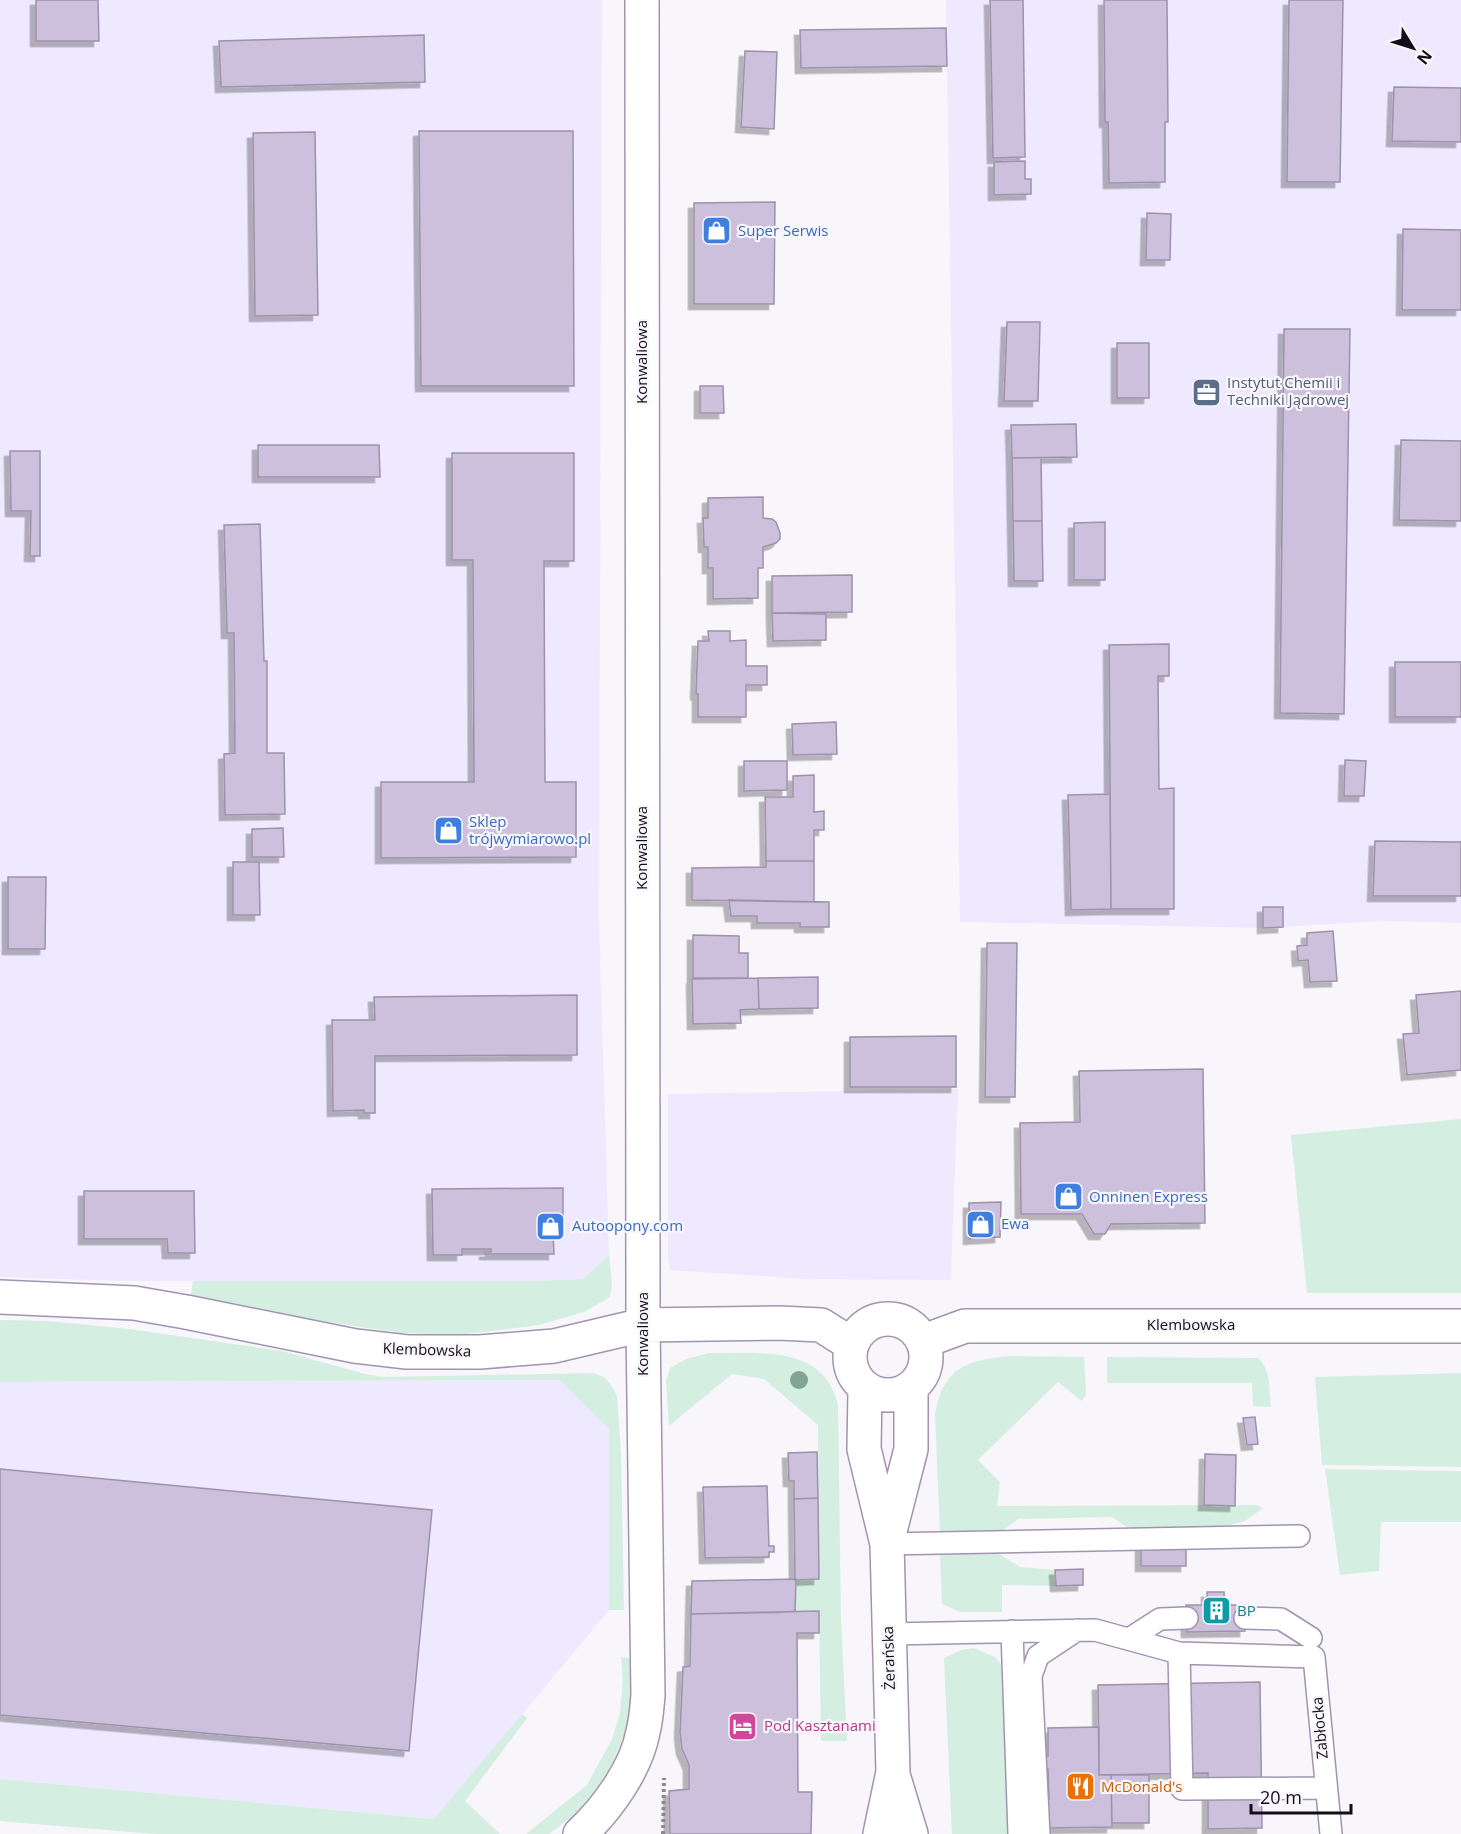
<svg xmlns="http://www.w3.org/2000/svg" width="1461" height="1834" font-family="'Open Sans',sans-serif">
<style>
.industrial{fill:#efe9ff}
.green{fill:#d4efe1}
.building{fill:#ccc0dc;stroke:#9d91ac;stroke-width:1.5;filter:url(#shadow)}
.lines{fill:none;stroke-linecap:round;stroke-linejoin:round}
.lane-casing{stroke:#a294af;stroke-width:24}
.street-casing{stroke:#a294af;stroke-width:36}
.secondary-casing{stroke:#a294af;stroke-width:36}
.path{stroke:#8c888f;stroke-width:4;stroke-dasharray:3 3;stroke-linecap:butt}
.lane{stroke:#fff;stroke-width:21}
.street{stroke:#fff;stroke-width:33}
.secondary{stroke:#fff;stroke-width:33}
.tree{fill:#80a497}
.labels{text-anchor:middle;stroke-width:4.5;stroke-linejoin:round;paint-order:stroke}
.shop-label{font-size:15px;fill:#366cbe;stroke:#f8f5fb;text-anchor:start}
.street-label{font-size:15px;fill:#120d16;stroke:#f8f5fb}
.service-label{font-size:15px;fill:#4e5e75;stroke:#f8f5fb;text-anchor:start}
.culture-label{font-size:15px;fill:#0d838f;stroke:#f8f5fb;text-anchor:start}
.hotel-label{font-size:15px;fill:#b23c85;stroke:#f8f5fb;text-anchor:start}
.food-label{font-size:15px;fill:#c56008;stroke:#f8f5fb;text-anchor:start}
</style>
<defs>
<filter id="shadow"><feDropShadow dx="-5.5" dy="5.5" stdDeviation="0" flood-color="#0004"/></filter>
</defs>
<rect width="100%" height="100%" fill="#f8f5fb"/>
<path class="industrial" d="M0,0H602L599,916L609,1255L583,1279L534,1281H128L0,1277Z
M946,0H1461V923L1383,921L1263,928L960,922Z
M958,1089L951,1280L806,1279L670,1270L668,1259V1094Z
M559,1380L609,1429V1610L435,1819L0,1779V1382Z"/>
<path class="green" d="M1461,1119V1293H1307L1291,1135Z
M609,1255L612,1284L610,1297L584,1312L539,1325L459,1335L401,1333L190,1301L193,1281H534L583,1279Z
M0,1320L48,1321L129,1329L282,1351L365,1374L383,1377L594,1373L604,1377L611,1385L617,1396L621,1454L624,1610H609V1429L559,1380L0,1382Z
M709,1353C757,1354 824,1343 838,1405L841,1619L847,1741H821L819,1612H795V1580L819,1579L818,1425L764,1379L732,1374L669,1426L666,1381L670,1368L686,1359Z
M1010,1356L1084,1357L1086,1394L1082,1401L1058,1382L978,1460L1000,1482L997,1506L1256,1505L1263,1508L1245,1521L1211,1530H1131L1112,1517L1018,1519L997,1535L940,1534L935,1414C944,1367 966,1360 1010,1356Z
M1107,1357L1258,1358C1271,1369 1269,1390 1271,1407L1253,1406L1252,1383H1107Z
M1461,1373V1467L1322,1465L1315,1377Z
M1325,1469L1461,1471V1522H1381L1379,1571L1340,1575Z
M996,1552L1020,1567L1055,1570L1056,1586L1002,1585V1612H960L942,1604L940,1555Z
M974,1648L995,1657L1002,1665L1010,1834H952L944,1658L961,1650Z
M621,1657L629,1658L634,1663L628,1725L612,1764L596,1792L573,1816L549,1834H526L587,1785L612,1739L620,1713L623,1680Z
M522,1714L527,1718L465,1801L500,1834H154L0,1821V1779L434,1819Z"/>
<path class="building" d="M36,0H98L99,41H36Z
M990,0H1023L1025,157L993,158Z
M1104,0H1167L1168,122H1165V182L1109,183L1108,122H1105Z
M1289,0H1343L1340,182H1287Z
M946,28L947,66L801,68L800,30Z
M424,35L425,82L221,87L219,41Z
M745,51L777,52L774,129L741,127Z
M1394,87L1461,88V142L1392,141Z
M419,131H573L574,386H421Z
M315,132L318,315L255,316L253,133Z
M1025,161V179H1031V194L994,195V162Z
M775,202L774,304H694V203Z
M1147,213L1171,214L1170,260H1146Z
M1403,229L1461,230V310H1402Z
M1007,322H1040L1038,401H1004Z
M1284,329H1350L1344,714L1280,713Z
M1117,343H1149V398H1117Z
M700,386H723L724,413H700Z
M1076,424L1077,457L1012,458L1011,425Z
M1401,440L1461,441V521L1399,520Z
M258,445H379L380,477H258Z
M10,451H40V556H30L31,511H11Z
M452,453H574V561H544L545,782H576V857L381,858V782H474L473,560H452Z
M1012,458H1041L1042,521H1013Z
M763,497V518L772,519L776,522L780,533V539L776,543L763,547V568H758V598L713,599V568H708V547H704L703,518H708V498Z
M1013,521H1042L1043,581H1014Z
M1105,522V580H1074V523Z
M260,524L264,661H267V753H284L285,814L225,815L224,754L235,753L234,633H227L224,525Z
M852,575V612L772,613V576Z
M772,613L826,614V640L773,641Z
M708,631H730V641L746,640V666H767V685H746V717H698V694H696L698,641H709Z
M1169,644V676H1158L1159,789L1174,788V909H1111L1109,645Z
M1395,662H1461V717H1395Z
M836,722L837,754L793,755L792,724Z
M1345,760L1366,761L1364,796H1344Z
M744,761H787V790L744,791Z
M814,775V812L824,811V830H814V861H766L765,797H793V776Z
M1110,794L1111,909L1071,910L1068,795Z
M283,828L284,857H252V829Z
M1375,841L1461,842V896H1373Z
M766,861H814V902L692,900V868L766,867Z
M233,862H259L260,915H233Z
M8,877H46L45,949H8Z
M729,900L829,902V927H800V923H757V916H731Z
M1263,907H1283V927L1263,928Z
M1333,931L1337,981L1310,982L1308,960L1298,961L1297,946L1307,945V933Z
M693,935L739,936V953H748V978H693Z
M987,943H1017L1015,1097H985Z
M818,977V1008L759,1009L758,978Z
M758,978L759,1009L740,1010L741,1023L693,1024L692,979Z
M1461,991V1070L1407,1075L1403,1034L1419,1033L1416,995Z
M577,995V1055L375,1056V1113H364V1110L333,1111L332,1020H375L374,997Z
M956,1036V1087H850V1037Z
M1203,1069L1205,1223L1111,1224L1105,1234H1094L1082,1214H1021L1020,1123L1080,1122L1079,1071Z
M563,1188V1233H553L554,1254H485V1252H491V1249H462V1255H433L432,1189Z
M84,1191H194L195,1253H168L167,1239H84Z
M1001,1202L1000,1237L969,1239V1203Z
M1255,1417L1258,1444L1247,1445L1243,1418Z
M815,1452H817L818,1498L794,1499V1481H789L788,1453Z
M1205,1454L1236,1455L1235,1506L1204,1505Z
M0,1469L432,1510L409,1751L0,1715Z
M767,1486L769,1546H774V1552H769V1557L705,1558L703,1487Z
M818,1498L819,1579L795,1580L794,1499Z
M1141,1530H1186V1566H1141Z
M1083,1569V1585L1056,1586L1055,1570Z
M796,1579L795,1612L691,1614L692,1581Z
M1207,1592H1224L1225,1605H1245V1631L1187,1632L1186,1605H1207Z
M819,1611V1633H797L798,1792H812L811,1834H670L669,1791L689,1789V1765L682,1749L680,1733L683,1667L690,1666L691,1614Z
M1260,1682L1262,1828L1208,1829V1773L1099,1775L1098,1685Z
M1099,1727V1775H1111L1112,1827L1049,1828L1048,1812L1044,1811V1799H1049L1048,1769H1044V1756H1048V1728Z
M1111,1775H1149V1823H1112Z"/>
<g class="lines">
<defs>
<path id="lane" d="M887,1544L1299,1536
M1245,1618L1281,1619L1311,1638
M1012,1631L1019,1834
M889,1634L1095,1630L1179,1653L1314,1657L1331,1834
M1129,1639L1160,1619L1187,1618
M1179,1653L1182,1789L1326,1788
M1039,1834L1031,1676L1038,1656L1077,1630"/>
<path id="street" d="M0,1297L134,1303L186,1312L355,1346L407,1352H480L554,1346L643,1325L779,1323L821,1325L851,1344
M580,1834C607,1809 636,1769 643,1732C646,1720 647,1708 648,1695L643,1325L642,0"/>
<path id="secondary" d="M850 1357a38 38 0 1 1 76 0a38 38 0 1 1-76 0Z
M924,1341L965,1326H1461
M865,1389L864,1449L887,1544L893,1772L880,1834
M888,1539L911,1449V1389
M894,1778L911,1834"/>
</defs>
<use href="#lane" class="lane-casing"/>
<use href="#street" class="street-casing"/>
<use href="#secondary" class="secondary-casing"/>
<path class="path" d="M663,1834L664,1778"/>
<use href="#lane" class="lane"/>
<use href="#street" class="street"/>
<use href="#secondary" class="secondary"/>
</g>
<circle class="tree" cx="799" cy="1380" r="9"/>
<defs>
<symbol id="shop-square" viewBox="-11 -11 22 22"><rect x="-9" y="-9" width="18" height="18" rx="4" fill="#3f7fe0" stroke="#f8f5fb"/><path d="M-5-2.5h2.3a2.7 3.5 0 0 1 5.4 0H5L5.5 6h-11ZM-1.5-2.5h3a1.5 2.3 0 0 0-3 0Z" fill="#fff"/></symbol>
<symbol id="office-square" viewBox="-11 -11 22 22"><rect x="-9" y="-9" width="18" height="18" rx="4" fill="#5c6f8a" stroke="#f8f5fb"/><path d="M-6-3h4V-5.5h4V-3h4V5H-6ZM-1-4.5V-3h2v-1.5ZM-6 0V1H6V0Z" fill="#fff"/></symbol>
<symbol id="building-square" viewBox="-11 -11 22 22"><rect x="-9" y="-9" width="18" height="18" rx="4" fill="#0f9aa8" stroke="#f8f5fb"/><path d="M-4-6H4V6H1V3H-1V6H-4ZM-2.5-4.3h1.7v1.8h-1.7ZM.8-4.3h1.7v1.8H.8ZM-2.5-1h1.7V.8h-1.7ZM.8-1h1.7V.8H.8Z" fill="#fff"/></symbol>
<symbol id="hotel-square" viewBox="-11 -11 22 22"><rect x="-9" y="-9" width="18" height="18" rx="4" fill="#d1479c" stroke="#f8f5fb"/><path d="M-6-4.5h1.5V1H6V5H4.5V3h-9V5H-6ZM-4 0a1.8 1.8 0 1 1 3.6 0ZM.5 0V-2.5h3Q6-2.5 6 0Z" fill="#fff"/></symbol>
<symbol id="restaurant-square" viewBox="-11 -11 22 22"><rect x="-9" y="-9" width="18" height="18" rx="4" fill="#e8710a" stroke="#f8f5fb"/><path d="M-5-6h1v4h1v-4h1v4h1v-4h1v5L-1.5 .5V6h-2V.5L-5-1ZM5-6V6H3V1.5H1.5Q1.5-4 5-6Z" fill="#fff"/></symbol>
</defs>
<g fill-rule="evenodd">
<use href="#shop-square" x="700" y="214" width="33" height="33"/>
<use href="#office-square" x="1190" y="376" width="33" height="33"/>
<use href="#shop-square" x="432" y="814" width="33" height="33"/>
<use href="#shop-square" x="1052" y="1180" width="33" height="33"/>
<use href="#shop-square" x="964" y="1208" width="33" height="33"/>
<use href="#shop-square" x="534" y="1210" width="33" height="33"/>
<use href="#building-square" x="1200" y="1594" width="33" height="33"/>
<use href="#hotel-square" x="726" y="1710" width="33" height="33"/>
<use href="#restaurant-square" x="1064" y="1770" width="33" height="33"/>
</g>
<g class="labels">
<g class="shop-label">
<text x="738" y="236">Super Serwis</text>
<text x="469" y="827">Sklep<tspan x="469" dy="17">trójwymiarowo.pl</tspan></text>
<text x="1089" y="1202">Onninen Express</text>
<text x="1001" y="1229">Ewa</text>
<text x="572" y="1231">Autoopony.com</text>
</g>
<g class="street-label">
<text transform="translate(642 362) rotate(-90)" y="5">Konwaliowa</text>
<text transform="translate(642 848) rotate(-90)" y="5">Konwaliowa</text>
<text x="1191" y="1330">Klembowska</text>
<text transform="translate(643 1334) rotate(-90)" y="5">Konwaliowa</text>
<text transform="translate(427 1350) rotate(2)" y="5">Klembowska</text>
<text transform="translate(889 1658) rotate(-92)" y="5">Żerańska</text>
<text transform="translate(1320 1728) rotate(-95)" y="5">Zabłocka</text>
</g>
<g class="service-label">
<text x="1227" y="388">Instytut Chemii i<tspan x="1227" dy="17">Techniki Jądrowej</tspan></text>
</g>
<g class="culture-label">
<text x="1237" y="1616">BP</text>
</g>
<g class="hotel-label">
<text x="764" y="1731">Pod Kasztanami</text>
</g>
<g class="food-label">
<text x="1101" y="1792">McDonald's</text>
</g>
</g>
<g transform="translate(1413 48) rotate(128)" stroke="#f8f5fb" stroke-width="4.5" paint-order="stroke">
<path d="M0-4.5L10 22L0 15L-10 22Z" fill="#120d16"/>
<text y="-9" font-size="16" font-weight="bold" text-anchor="middle" fill="#120d16">N</text>
</g>
<path d="M1251 1804v9h100v-9" fill="none" stroke="#120d16" stroke-width="3"/>
<text x="1260" y="1804" font-size="18" fill="#120d16" stroke="#f8f5fb" stroke-width="4.5" paint-order="stroke">20 m</text>
</svg>
